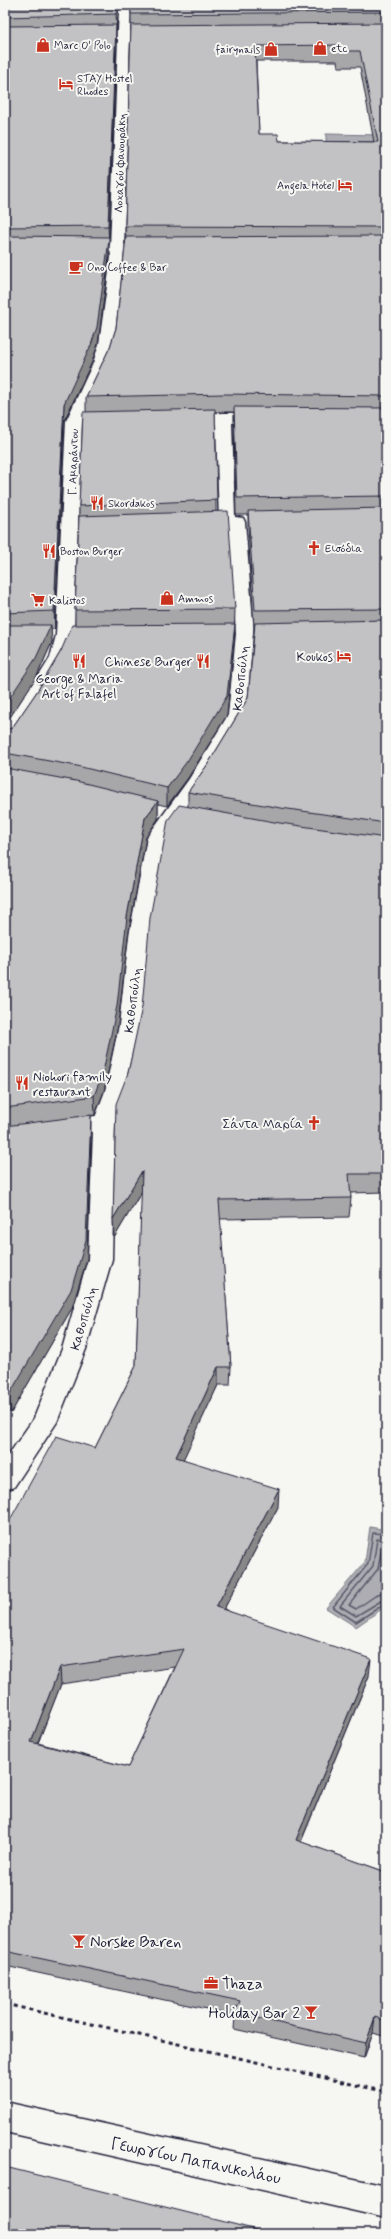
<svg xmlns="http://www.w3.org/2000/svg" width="391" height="2239" font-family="Mynerve,sans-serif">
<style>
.water{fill:#adadb3;stroke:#757583}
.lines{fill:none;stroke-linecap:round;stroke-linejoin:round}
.shore{stroke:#5a5a6b;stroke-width:1.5}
.pedestrian-casing{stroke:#22223b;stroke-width:3}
.minor-casing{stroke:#22223b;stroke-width:3}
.tertiary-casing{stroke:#22223b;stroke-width:3}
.path{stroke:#22223b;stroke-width:3;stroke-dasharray:4 4;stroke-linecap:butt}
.pedestrian{fill:#f6f6f2;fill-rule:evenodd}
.minor{fill:#f6f6f2;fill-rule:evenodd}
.tertiary{fill:#f6f6f2;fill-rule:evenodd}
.wall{fill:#a7a7a9;stroke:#22223b;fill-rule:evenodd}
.shaded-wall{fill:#888889;stroke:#22223b}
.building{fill:#c2c2c4;stroke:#22223b;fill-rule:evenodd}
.labels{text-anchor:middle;stroke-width:4;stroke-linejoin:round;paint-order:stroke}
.far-poi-label{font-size:11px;fill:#22223b;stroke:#f6f6f2;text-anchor:start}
.far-street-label{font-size:11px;fill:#22223b;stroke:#f6f6f2}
.poi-label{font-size:13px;fill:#22223b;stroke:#f6f6f2;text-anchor:end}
.street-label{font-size:13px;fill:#22223b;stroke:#f6f6f2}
.near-poi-label{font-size:16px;fill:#22223b;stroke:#f6f6f2;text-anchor:start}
.near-street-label{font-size:16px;fill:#22223b;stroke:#f6f6f2}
</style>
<rect width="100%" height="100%" fill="#f6f6f2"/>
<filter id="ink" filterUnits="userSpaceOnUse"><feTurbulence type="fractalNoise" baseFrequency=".025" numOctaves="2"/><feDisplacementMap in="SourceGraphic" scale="8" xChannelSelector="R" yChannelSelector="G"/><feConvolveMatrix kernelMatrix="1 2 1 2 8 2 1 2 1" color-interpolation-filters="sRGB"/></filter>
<g filter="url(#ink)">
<path class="water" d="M326,134L382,135L383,145L326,144Z
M370,1527L386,1530V1606L356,1627L326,1608L365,1562Z"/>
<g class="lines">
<path class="shore" d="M386,1534L373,1533L368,1564L333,1607L356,1622L386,1603
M386,1539H377L373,1566L340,1606L356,1616L386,1598
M386,1545L382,1546L378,1569L349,1605L356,1609L378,1594L386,1592"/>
<defs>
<path id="pedestrian" d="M117,244L124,248L125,257L115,344L109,363L82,421L74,635L68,658L52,683L46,684L40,683L37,679L50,658L56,635L66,421L93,363L99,344L111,257L110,248Z
M224,413H263L269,415L271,418L269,421L232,423L235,517L243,518L245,522L254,634L246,715L207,781L167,838L149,936L141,1025L127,1091L112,1129L104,1131L96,1129L93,1123L105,1091L119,1025L129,936L147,837L189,779L228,715L236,634L229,527L221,526L219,522L216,423L179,422L177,419L179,416L185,414Z"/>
<path id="minor" d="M119,5H131L130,31H161L167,35L161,39H130L124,248L117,252L110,248L118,39H87L81,35L87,31H118Z
M104,1115L112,1117L115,1123L112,1259L86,1349L57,1422L14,1487L5,1490V1460L34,1418L62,1349L88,1259L93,1132L5,1143V1127Z
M5,2102L386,2186V2218L5,2132Z"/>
<path id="tertiary" d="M80,244L154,245L161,249L154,253L75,251L73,248L75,245Z"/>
</defs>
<use href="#pedestrian" class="pedestrian-casing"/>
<use href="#minor" class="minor-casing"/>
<use href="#tertiary" class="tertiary-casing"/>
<path class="path" d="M5,2004L386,2092"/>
<use href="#pedestrian" class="pedestrian"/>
<use href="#minor" class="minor"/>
<use href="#tertiary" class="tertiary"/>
</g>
<path class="wall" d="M5,5H119L116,30V41L109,239V257L98,344L92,362L64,421L55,629H51L52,642L37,676L5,725Z
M131,5H386V1192L350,1193L351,1198L349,1217L220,1219L231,1367L230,1385H218L183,1459L278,1507L224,1609L369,1676L301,1842L386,1872V2037L373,2033L364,2058L234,2029L235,2015L5,1966V1529L95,1448L136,1366L142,1191L114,1238L128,1073L188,807V792L208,764L248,698L254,627L248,528V515H236L234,425V412H215L216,511L235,609L234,642L227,715L188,778L167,806L158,804V819L146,837L128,936L118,1025L104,1091L95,1115L78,1117L91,1134L87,1259L72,1308L11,1413L5,1409V730L12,728L38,690L61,651L75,625V610L79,516V506L86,412V397L110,347L116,328L126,238L125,226L131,25ZM256,61H337L338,67H360L374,142L279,141L259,134ZM175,1667L128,1767L38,1743L61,1684Z"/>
<path class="shaded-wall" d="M117,5H119L117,30L116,14Z
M116,25V41L109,242L108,226Z
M109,240V257L98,344L92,362L64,421L55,629L54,611L64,404Z
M235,624L234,642L227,715L188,778L167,806V788Z
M51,625L52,642L37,676L5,725V705Z
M158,801V819L146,837L128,936L118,1025L104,1091L95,1115L94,1096L145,818Z
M91,1115V1134L87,1259L72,1308L11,1413L9,1395Z
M142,1171L143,1189L114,1238L113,1219Z
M218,1367V1385L176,1475V1457Z
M279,1489L278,1507L216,1624V1607Z
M371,1659L369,1676L295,1856L296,1840Z
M60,1667L61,1684L32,1758L31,1742Z
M375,2017L373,2033L364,2058L366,2043Z"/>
<path class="building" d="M5,5H117L116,14L5,17Z
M131,5H386V12L131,14Z
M386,23V227L125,226L131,25ZM338,45L339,51H360L378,142L279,141L278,134H259L255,46Z
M116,25L108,226L5,227V26Z
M5,236L109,237V240L97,327L91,345L64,404L54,611L5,613Z
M386,236V396L224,394L86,397L110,347L116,328L126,237Z
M234,407L386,408V496L237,498Z
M215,409L217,500L79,506L83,412Z
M386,508V609L255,610L248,511Z
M228,511L235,609L75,610L79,516Z
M386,620V823L281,808L188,792L208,764L248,698L255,623Z
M235,624L227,696L188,760L167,788L77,766L5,753V730L12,728L38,690L61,651L72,625Z
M5,625H51L36,658L5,705Z
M5,768L76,781L158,801L145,818L127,917L117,1006L103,1072L94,1096L5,1108Z
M179,805L280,823L386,838V1174H349L351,1198L219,1200L231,1367H218L176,1457L279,1489L216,1607L371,1659L296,1840L386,1872V2021L375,2017L366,2043L235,2013L240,2001L5,1951V1529L56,1436L95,1448L136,1366L142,1171L113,1219L116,1104L128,1073L142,1007L150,918L168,820ZM184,1649L128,1767L31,1742L60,1667Z
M91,1115L86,1240L71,1290L9,1395L5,1392V1126Z
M5,2167L273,2234H5Z"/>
</g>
<defs>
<symbol id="shop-bare" viewBox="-9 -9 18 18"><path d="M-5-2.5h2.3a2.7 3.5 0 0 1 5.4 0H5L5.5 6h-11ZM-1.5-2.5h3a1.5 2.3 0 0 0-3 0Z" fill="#c8321e" stroke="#f6f6f2" stroke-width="2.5" paint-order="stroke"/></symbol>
<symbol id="hotel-bare" viewBox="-9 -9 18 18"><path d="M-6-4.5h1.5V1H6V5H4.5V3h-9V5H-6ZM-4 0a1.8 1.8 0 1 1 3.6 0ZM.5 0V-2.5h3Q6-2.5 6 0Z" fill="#c8321e" stroke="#f6f6f2" stroke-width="2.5" paint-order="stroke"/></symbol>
<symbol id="cafe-bare" viewBox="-9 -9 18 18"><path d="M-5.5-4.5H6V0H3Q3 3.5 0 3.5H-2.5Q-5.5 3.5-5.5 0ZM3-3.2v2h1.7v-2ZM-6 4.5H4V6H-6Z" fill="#c8321e" stroke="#f6f6f2" stroke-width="2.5" paint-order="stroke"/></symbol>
<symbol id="restaurant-bare" viewBox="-9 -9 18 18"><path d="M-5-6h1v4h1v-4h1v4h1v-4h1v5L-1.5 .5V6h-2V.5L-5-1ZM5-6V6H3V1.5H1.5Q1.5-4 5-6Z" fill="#c8321e" stroke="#f6f6f2" stroke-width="2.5" paint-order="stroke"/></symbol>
<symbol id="church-bare" viewBox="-9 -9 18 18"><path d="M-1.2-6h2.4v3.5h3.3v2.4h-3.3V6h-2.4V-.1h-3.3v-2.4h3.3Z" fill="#c8321e" stroke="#f6f6f2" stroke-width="2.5" paint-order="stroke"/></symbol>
<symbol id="supermarket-bare" viewBox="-9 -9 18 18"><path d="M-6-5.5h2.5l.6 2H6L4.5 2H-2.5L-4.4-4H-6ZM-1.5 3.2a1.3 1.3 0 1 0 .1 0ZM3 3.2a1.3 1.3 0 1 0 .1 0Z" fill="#c8321e" stroke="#f6f6f2" stroke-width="2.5" paint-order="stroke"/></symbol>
<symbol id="bar-bare" viewBox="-9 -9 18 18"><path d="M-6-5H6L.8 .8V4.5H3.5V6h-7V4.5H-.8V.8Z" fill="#c8321e" stroke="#f6f6f2" stroke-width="2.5" paint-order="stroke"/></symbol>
<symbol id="office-bare" viewBox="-9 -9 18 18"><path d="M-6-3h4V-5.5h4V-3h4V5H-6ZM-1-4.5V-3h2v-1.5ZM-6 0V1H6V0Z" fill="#c8321e" stroke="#f6f6f2" stroke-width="2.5" paint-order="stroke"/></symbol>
</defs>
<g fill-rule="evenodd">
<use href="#shop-bare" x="33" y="35" width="20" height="20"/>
<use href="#shop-bare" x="310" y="38" width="20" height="20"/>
<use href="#shop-bare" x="261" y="39" width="20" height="20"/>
<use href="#hotel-bare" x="56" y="74" width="20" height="20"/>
<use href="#hotel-bare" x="335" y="175" width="20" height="20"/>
<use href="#cafe-bare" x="66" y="257" width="20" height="20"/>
<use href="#restaurant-bare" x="87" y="493" width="20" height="20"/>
<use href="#church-bare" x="304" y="538" width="20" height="20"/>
<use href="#restaurant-bare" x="39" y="541" width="20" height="20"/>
<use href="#shop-bare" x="157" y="588" width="20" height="20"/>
<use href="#supermarket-bare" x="28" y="590" width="20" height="20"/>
<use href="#hotel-bare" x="334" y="646" width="20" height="20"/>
<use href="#restaurant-bare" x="69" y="651" width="20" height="20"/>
<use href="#restaurant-bare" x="193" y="651" width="20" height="20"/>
<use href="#restaurant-bare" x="12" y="1073" width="20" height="20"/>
<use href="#church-bare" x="304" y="1113" width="20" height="20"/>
<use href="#bar-bare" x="69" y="1931" width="20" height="20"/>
<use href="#office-bare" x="201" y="1973" width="20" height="20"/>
<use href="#bar-bare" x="301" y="2002" width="20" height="20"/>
</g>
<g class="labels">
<g class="far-poi-label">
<text x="54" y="49">Marc O' Polo</text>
<text x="331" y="52">etc</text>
<text x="260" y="53" text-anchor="end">fairynails</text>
<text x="77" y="82">STAY Hostel<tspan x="77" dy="13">Rhodes</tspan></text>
<text x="334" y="189" text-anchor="end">Angela Hotel</text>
<text x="87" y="271">Ono Coffee &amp; Bar</text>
<text x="108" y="507">Skordakos</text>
<text x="325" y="552">Εισόδια</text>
<text x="60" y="555">Boston Burger</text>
<text x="178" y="602">Ammos</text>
<text x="49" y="604">Kalistos</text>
</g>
<g class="far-street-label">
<text transform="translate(120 163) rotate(-88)" y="4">Λοχαγού Φανουράκη</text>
<text transform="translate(73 462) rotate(-88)" y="4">Γ. Αμαράντου</text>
</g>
<g class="poi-label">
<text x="333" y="661">Koukos</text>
<text x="192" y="666">Chinese Burger</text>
<text x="79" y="683" text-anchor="middle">George &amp; Maria<tspan x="79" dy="15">Art of Falafel</tspan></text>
<text x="33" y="1081" text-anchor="start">Niohori family<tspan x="33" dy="15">restaurant</tspan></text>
<text x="303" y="1128">Σάντα Μαρία</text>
</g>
<g class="street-label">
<text transform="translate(240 678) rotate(-84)" y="5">Καθοπούλη</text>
<text transform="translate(132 1000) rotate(-83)" y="5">Καθοπούλη</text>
<text transform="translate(83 1318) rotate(-74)" y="5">Καθοπούλη</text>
</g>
<g class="near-poi-label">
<text x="90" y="1947">Norske Baren</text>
<text x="222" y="1989">Thaza</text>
<text x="300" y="2018" text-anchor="end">Holiday Bar 2</text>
</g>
<g class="near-street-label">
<text transform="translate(196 2160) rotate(12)" y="6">Γεωργίου Παπανικολάου</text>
</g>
</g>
<rect width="391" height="2239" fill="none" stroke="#f6f6f2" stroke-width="20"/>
<rect x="10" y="10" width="371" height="2219" fill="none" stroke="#22223b" stroke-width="1.5" filter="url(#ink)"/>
</svg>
